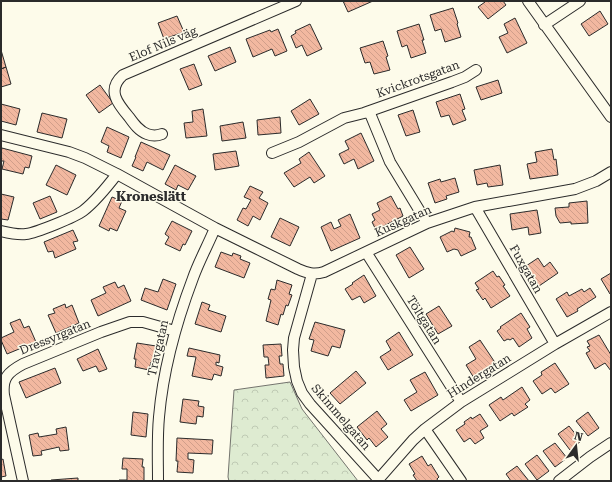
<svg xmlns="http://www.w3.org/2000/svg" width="612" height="482" font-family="'Roboto Serif',serif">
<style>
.forest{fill:url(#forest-crowns);stroke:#74746e}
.building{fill:url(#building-back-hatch);stroke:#2b2b2b}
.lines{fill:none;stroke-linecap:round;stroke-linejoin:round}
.minor-casing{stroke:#2b2b2b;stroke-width:12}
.minor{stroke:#fdfbea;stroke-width:10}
.labels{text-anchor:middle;stroke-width:3;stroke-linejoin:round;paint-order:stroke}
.street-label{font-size:12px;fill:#2b2b2b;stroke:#fdfbea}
.neighbourhood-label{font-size:13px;font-weight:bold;fill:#2b2b2b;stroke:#fdfbea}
</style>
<defs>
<pattern id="forest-crowns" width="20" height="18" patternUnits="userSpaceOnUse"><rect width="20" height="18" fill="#deebd1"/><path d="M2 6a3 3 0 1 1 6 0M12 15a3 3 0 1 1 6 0" fill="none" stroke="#bfcab4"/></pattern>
<pattern id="building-back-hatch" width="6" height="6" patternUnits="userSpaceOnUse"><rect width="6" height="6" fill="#f2b8a0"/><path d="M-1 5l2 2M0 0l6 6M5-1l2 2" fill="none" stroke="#d09e8a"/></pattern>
</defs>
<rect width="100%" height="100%" fill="#fdfbea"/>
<path class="forest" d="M290,382L302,409L358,481H229L228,477L234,390Z"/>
<path class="building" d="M343,1H373L348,12Z
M485,1H503L506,5L488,19L478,7L485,2Z
M453,8L458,23L457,24L461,37L445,42L441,29L435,31L430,15Z
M600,11L608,24L589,36L581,24Z
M177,16L184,32L164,39L158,23Z
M515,18L527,43L507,53L499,37L508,33L504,24Z
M310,24L322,49L307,56L302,45L296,48L291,36L296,33L295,31Z
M419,24L424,40H422L426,53L411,58L407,45L402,47L397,31Z
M278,29L287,51L275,56L272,49L253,57L246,39L270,30L271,32Z
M383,41L388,56L386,57L390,70L374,74L370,62L365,63L360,48Z
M230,47L236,62L215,71L208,56Z
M1,50L6,67L1,69Z
M194,64L202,85L189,90L180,69Z
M6,67L11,84L1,87V69Z
M498,80L502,93L481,100L476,87Z
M100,85L113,103L99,113L86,95Z
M460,94L465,109L462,110L466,120L453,125L449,115L441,117L436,102Z
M310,99L319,114L299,125L291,111Z
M1,104L20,109L16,125L1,121Z
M203,109L207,136L186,138L184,123L193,122L192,111Z
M413,110L420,132L406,136L398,115Z
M42,113L67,119L62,138L37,132Z
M280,117L281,133L258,135L257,120Z
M243,122L246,138L222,141L220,126Z
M107,127L129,137L121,158L107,152L109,146L101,142Z
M361,133L374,161L358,169L354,159L344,164L339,154L349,149L345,141Z
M141,142L170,155L163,170L147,162L143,171L132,166L136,157H135Z
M2,148L32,156L29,168L25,167L23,174L2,169L4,161H1V152Z
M552,149L554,160L556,159L558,175L530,179L527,164L537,162L535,152Z
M236,151L239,166L215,170L213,154Z
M309,152L325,176L314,183L310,177L294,187L284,173L301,163L299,159Z
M56,165L76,175L67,195L46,185Z
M175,165L196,176L188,190L178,185L176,190L165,184Z
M500,165L503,185L488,187L487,183L477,185L474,170Z
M455,178L459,192L446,196L447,199L435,203L428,183L440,179L441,182Z
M250,186L263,192L259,198L268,203L260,220L253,216L248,226L237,220L243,208L246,209L251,200L244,197Z
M1,194L14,197L8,220L1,219Z
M50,196L57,212L40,219L33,203Z
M391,196L398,209L400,208L403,216L376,230L372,222L375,220L372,214L380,210L377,203Z
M112,197L122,201L119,208L126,211L117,231L110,228L109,231L99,226Z
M587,201L588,223L571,224V222L560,223L556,216L555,208L569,207V203Z
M537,210L541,233L529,235L528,227L512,230L510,214Z
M350,214L360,238L331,251L321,227L331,222L334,229L341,226L338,220Z
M280,218L299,227L290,246L271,237Z
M172,221L192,231L185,245L183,244L180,251L165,244L169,237L165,234Z
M455,228L470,232L469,237H471L476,249L461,256L458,250L454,249L447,252L440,237L452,231L454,232Z
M73,230L78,241L73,242L76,249L55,258L53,251L48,252L44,242Z
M410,247L424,269L409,278L396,255Z
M221,252L232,256L233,253L241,256L240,259L250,263L244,278L215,267Z
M538,258L544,267L550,262L558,273L539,286L526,266Z
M493,271L497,277L499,276L505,285L503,286L510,296L491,308L485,298L483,300L476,290L479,289L475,283Z
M611,273V293L610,294L601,279Z
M364,275L376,296L364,303L360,296L352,300L345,289L353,284L352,283Z
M163,279L176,284L167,310L141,300L145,288L158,292Z
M277,280L292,285L289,294L292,295L288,306L286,305L283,315L281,314L278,325L266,321L271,300L268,299L271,289L275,290Z
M115,282L118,288L124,285L131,301L98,316L91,300L106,293L103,287Z
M590,288L596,297L577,309L578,311L567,317L556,299L567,292L569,296L582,289L584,292Z
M202,302L210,305L208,310L226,316L221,332L195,324Z
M65,304L66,308L72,305L79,323L56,333L48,315L55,313L53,309Z
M439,306L452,326L438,334L426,314Z
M521,313L530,327L527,329L532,338L519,347L513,338L510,340L508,339L504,341L497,331L501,328L500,327Z
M20,319L24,328L29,326L36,342L7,354L1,340V338L14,332L10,323Z
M315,322L345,330L340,348L332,346L328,356L311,351L314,340L309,339Z
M399,332L413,355L388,370L380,357L391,350L386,341Z
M599,335L611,355V371L605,363L595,369L586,353L590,351L587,347L590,346L587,341Z
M480,340L496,364L474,378L466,365L476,359L469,347Z
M137,343L156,346L153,362H151L149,370L135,367L136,359H134Z
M281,344L282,356H279L280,364H283L284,376L266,378L265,365H269L268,357H264L263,345Z
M189,348L220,355L219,363L216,362V365L223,367L221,376L214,374L212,380L192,376L196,357L187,356Z
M98,349L107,369L99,372L96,366L83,371L77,359Z
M555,363L569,384L555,393L551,388L542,394L533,381L542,375L541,372Z
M55,368L61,383L26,398L19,382Z
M356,371L366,383L340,404L330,393Z
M425,372L438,395L411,411L404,400L417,392L410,380Z
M522,387L530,400L525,404L528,407L514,416L512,413L500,421L489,405L501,397L503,400Z
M183,399L199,401L198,406L204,407L203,417L197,416L196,424L180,422Z
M377,411L387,424L381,429L388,437L376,447L369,438L367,440L357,427Z
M133,412L148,414L146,437L131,435Z
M588,412L599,428L588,436L576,421Z
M480,414L488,426L480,431L484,438L475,444L470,438L464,442L456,430L465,424L464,422L471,417L472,419Z
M569,426L581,441L570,450L558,434Z
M66,427L69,450L60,451L59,447L41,451L42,455L33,456L29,435L38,433L39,437L57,434L56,429Z
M177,438L213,440L212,454L188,453V459L194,460L193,473L177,472L178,461H176Z
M555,443L567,458L555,467L543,451Z
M537,455L549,471L537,480L525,464Z
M422,456L428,466L431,464L439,477L437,479L438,481H417L413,475L415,474L409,464Z
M123,458L143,459L142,467H144V481H119V480H127V469H122Z
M3,459L6,476L1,477V460Z
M517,466L529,481H511L506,474Z
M78,478V481H52L51,480Z"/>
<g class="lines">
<defs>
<path id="minor" d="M528,1L611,117
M544,25L580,1
M369,111L390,162L427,223
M162,134C157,136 152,136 147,134C139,131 134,124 129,117C118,104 106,90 123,75L296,1
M1,135L69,152L85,158L117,174L215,228L298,269C307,273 314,275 324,272L427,223L475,207L575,189L596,181L611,172
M272,153L299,142L344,118L364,113L452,82L465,77L476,70
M475,207L555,344
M1,231C9,233 18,235 26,234C36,233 75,217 83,211C96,201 107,187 117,174
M366,252L461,402
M312,274L294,338L293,350L294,367L297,381L302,393L310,404L378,479
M425,429L461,481
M23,481L4,395C2,378 8,372 23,364L101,332L130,322H143L175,331
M158,481C158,460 157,438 159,417C163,370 176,323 193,278C199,261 208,245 215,228
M377,481L413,440L425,429L461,402L555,344L611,312
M559,481L590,457L611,443"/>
</defs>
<use href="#minor" class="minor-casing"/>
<use href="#minor" class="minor"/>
</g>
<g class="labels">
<g class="street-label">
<text transform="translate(163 44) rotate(-23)" y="4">Elof Nils väg</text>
<text transform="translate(418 79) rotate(-20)" y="4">Kvickrotsgatan</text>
<text transform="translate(403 221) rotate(-24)" y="4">Kuskgatan</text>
<text transform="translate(526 269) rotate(60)" y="4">Fuxgatan</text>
<text transform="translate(424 320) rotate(58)" y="4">Töltgatan</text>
<text transform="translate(55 337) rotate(-22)" y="4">Dressyrgatan</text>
<text transform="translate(158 348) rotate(-77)" y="4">Travgatan</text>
<text transform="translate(479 376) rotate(-32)" y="4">Hindergatan</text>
<text transform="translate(341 417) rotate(49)" y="4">Skimmelgatan</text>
</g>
<g class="neighbourhood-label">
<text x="151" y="201">Kroneslätt</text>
</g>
</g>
<rect width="612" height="482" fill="none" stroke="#2b2b2b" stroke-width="4"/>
<g transform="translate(576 446) rotate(15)" stroke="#fdfbea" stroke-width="3" paint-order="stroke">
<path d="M0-3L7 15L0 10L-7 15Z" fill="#2b2b2b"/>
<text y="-6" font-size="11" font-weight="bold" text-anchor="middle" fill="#2b2b2b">N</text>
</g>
</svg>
